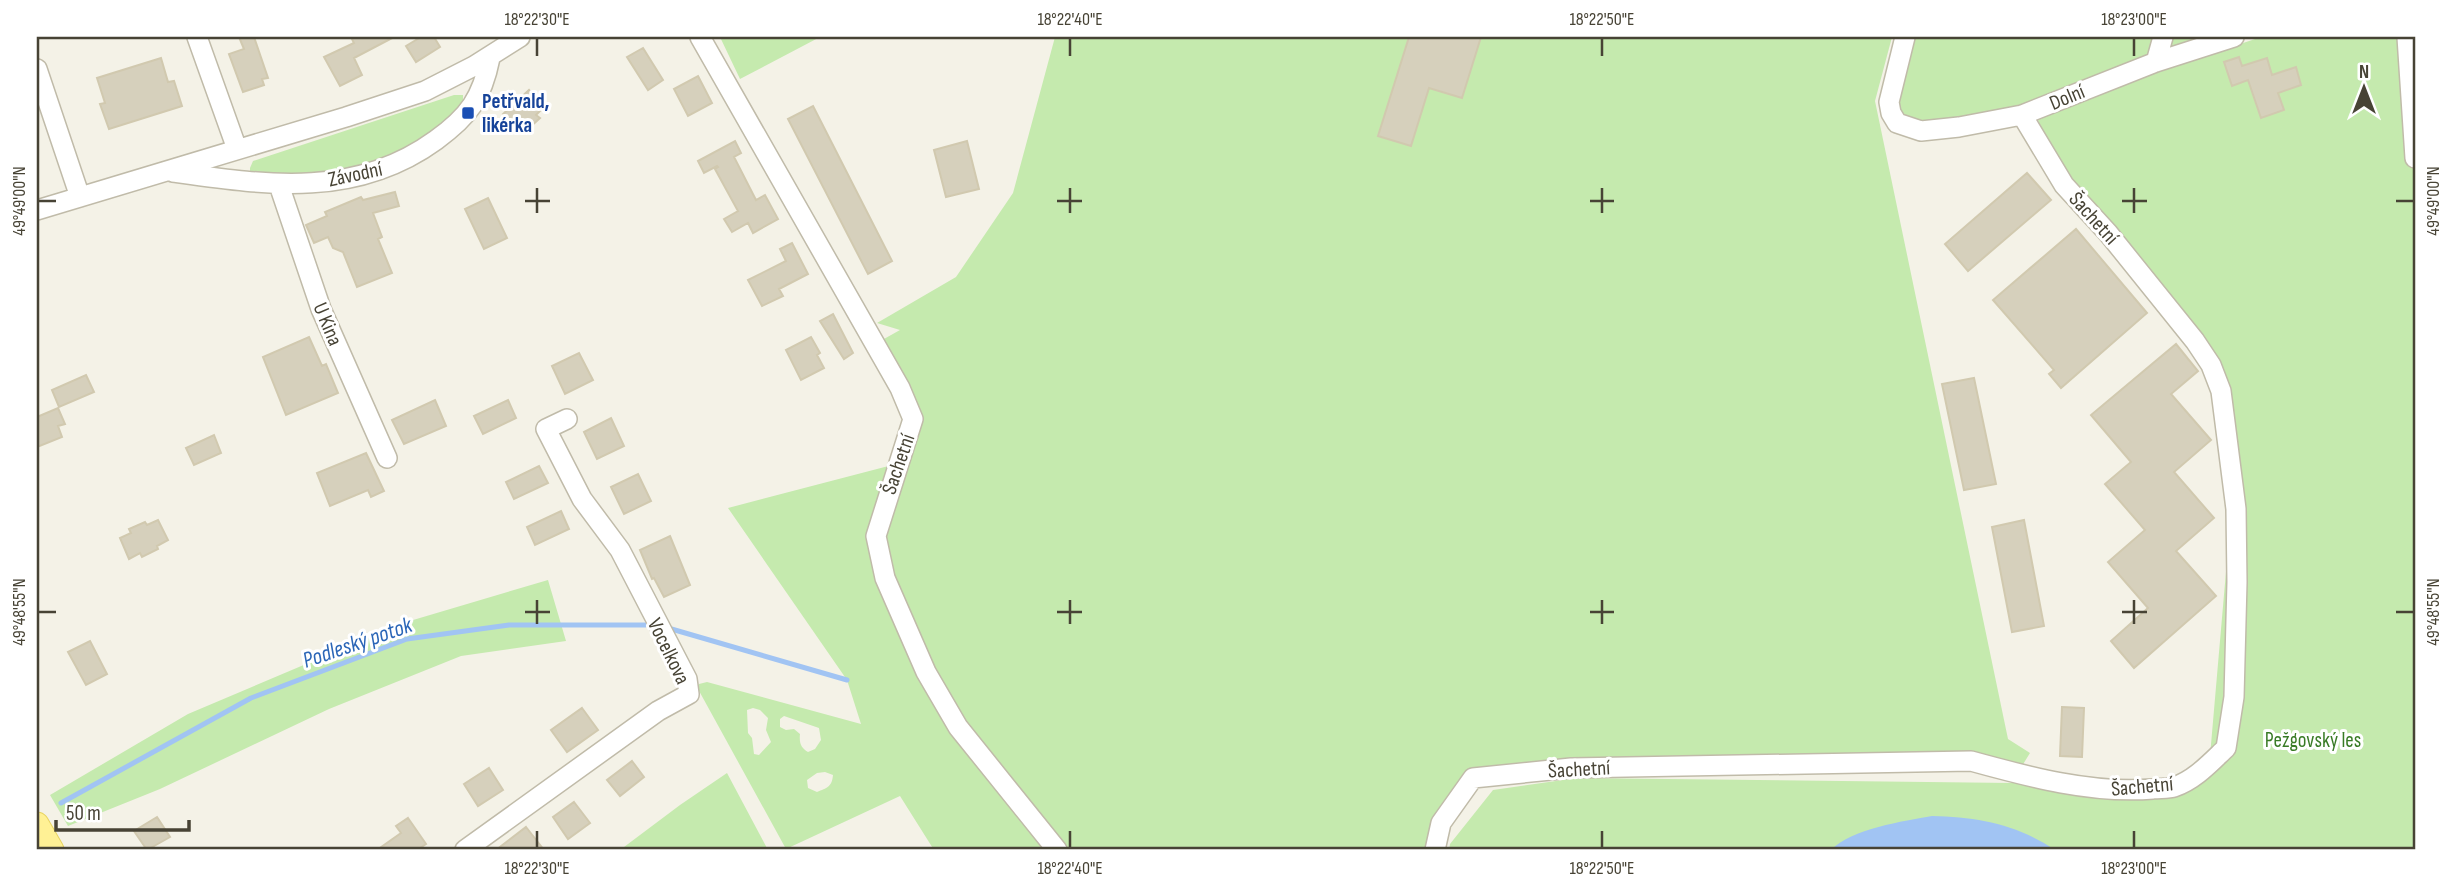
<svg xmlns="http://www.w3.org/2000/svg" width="2452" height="887" font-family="'Sofia Sans Condensed',sans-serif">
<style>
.green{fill:#c5eaae;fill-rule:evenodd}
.water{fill:#a1c4f3}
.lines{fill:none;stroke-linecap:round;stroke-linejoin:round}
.stream{stroke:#a1c4f3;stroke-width:5}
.building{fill:#d6d0bc;stroke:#d1c9af;stroke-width:2}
.minor-casing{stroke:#c0bba9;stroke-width:22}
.major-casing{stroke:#e8d461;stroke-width:25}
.minor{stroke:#fff;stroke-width:19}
.major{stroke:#fff195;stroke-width:23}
.ticks{fill:none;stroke:#474335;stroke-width:2.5}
.transit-dot{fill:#1a4fb4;stroke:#fff;stroke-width:2.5}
.labels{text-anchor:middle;stroke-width:6;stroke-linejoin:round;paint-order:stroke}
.street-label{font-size:21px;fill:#474335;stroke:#fff}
.transit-label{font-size:21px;font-weight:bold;fill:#164399;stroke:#fff;text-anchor:start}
.park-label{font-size:21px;fill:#397b26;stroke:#fff}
.water-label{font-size:23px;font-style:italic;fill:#2b66b7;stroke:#fff}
.neatline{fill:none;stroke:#474335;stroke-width:2.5}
.ticks-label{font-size:18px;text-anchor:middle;fill:#474335}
</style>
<rect width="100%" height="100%" fill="#f4f2e7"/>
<path class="green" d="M720,37H820L740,79Z
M1055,37H1892L1875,101L2008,739L2030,753L2017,774L1971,761L1473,778L1435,850H934L900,796L786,849L698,689L699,684L707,682L861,724L847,680L728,508L900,463L913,419L875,344L900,330L877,323L956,277L1013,193ZM753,708L760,710L768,718L766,730L771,742L759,755L754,754L752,738L748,733L747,710ZM784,716L819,728L821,740L815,749L808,752C801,748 799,743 800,734L794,729L786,730L780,727V719ZM825,772L833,775C832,787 827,788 817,792L808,788L807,780L817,773Z
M1914,37H2234L2022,115L1921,131L1894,109Z
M2261,37H2415V850H1449L1450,844L1493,790L1577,778L2188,785L2210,756L2231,514L2214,364L2077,192L2045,139L2038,120C2109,84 2186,63 2261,37Z
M454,95H463V104C425,147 363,175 305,176C287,176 268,174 250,173V168L253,161Z
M548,580L566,641L461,656L329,709L160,789L68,826L50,795L188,714L403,623Z
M727,773L768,850H620L680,805Z"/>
<path class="water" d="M1932,816C1978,817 2016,824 2055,850H1831C1851,829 1904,821 1932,816Z"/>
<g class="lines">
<path class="stream" d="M668,628L847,680
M61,803L251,698L407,639L509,625H655"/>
</g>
<path class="building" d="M239,37H254L268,78L262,79L264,85L243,92L229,54L244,49Z
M351,37H394L354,58L362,75L340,86L324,57L354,43Z
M421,37H434L440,47L416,62L406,46Z
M1409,37H1481L1462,98L1429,88L1411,146L1378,136Z
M643,48L663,80L648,90L627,57Z
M2239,57L2242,66L2267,58L2272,75L2296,67L2301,85L2278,93L2284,110L2261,118L2248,80L2232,86L2224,62Z
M161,58L168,82L174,81L182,106L109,129L100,104L105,103L97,78Z
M698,76L712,103L688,116L674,89Z
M529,90L544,107L536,115L540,118L529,128L525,124L519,131L503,114Z
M813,106L892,261L868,274L788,119Z
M735,141L741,153L734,157L756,200L765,195L778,219L753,233L748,223L732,232L724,219L738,211L715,169L718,167L717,166L704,173L698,161Z
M967,141L979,189L946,197L934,150Z
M2027,173L2051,200L1968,271L1945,244Z
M395,192L399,206L373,213L382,237L378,239L392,273L357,287L343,252L333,248L328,237L314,243L306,225L327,216L325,212L361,197L363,200Z
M488,198L507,238L484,249L465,209Z
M2076,229L2147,313L2061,388L2049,374L2054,370L1993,300Z
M792,243L808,274L779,289L783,296L762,306L748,280L786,261L780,249Z
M833,314L853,353L844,359L820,321Z
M309,337L322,366L326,364L338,393L286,415L263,357Z
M811,337L820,353L817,355L824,368L801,380L786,350Z
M2176,344L2198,371L2171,394L2211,440L2174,472L2214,518L2176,551L2216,596L2134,668L2111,641L2148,608L2108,562L2145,530L2105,484L2131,462L2091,415Z
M579,353L593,380L565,394L552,366Z
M86,375L94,392L59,407L52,390Z
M1974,378L1996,484L1964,490L1942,384Z
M435,400L446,426L404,444L392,420Z
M508,400L516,418L483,434L474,416Z
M58,408L65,424L58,426L62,437L37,447V417Z
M611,418L624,446L597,459L584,432Z
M214,435L221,453L194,465L186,448Z
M366,453L384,491L371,497L368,490L330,506L317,473Z
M539,466L548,483L514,499L506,482Z
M638,474L651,501L624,514L611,487Z
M561,511L569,529L535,545L527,527Z
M158,520L168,540L157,546L158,549L142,557L140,553L129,559L120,538L131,533L129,529L145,522L147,525Z
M2024,520L2044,626L2012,632L1992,527Z
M670,536L690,585L664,597L654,578L652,579L640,550Z
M90,641L107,674L86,685L68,652Z
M2062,707L2084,708L2082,757L2060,756Z
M582,708L598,730L567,752L551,730Z
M632,761L644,777L620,796L607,780Z
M489,768L503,790L478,806L464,784Z
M574,802L590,823L568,839L553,817Z
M157,817L170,837L147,850L134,831Z
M408,818L426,844L417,850H377L401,833L396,826Z
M526,827L544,850H496Z"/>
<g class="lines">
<defs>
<path id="minor" d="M197,37L237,149
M700,37L900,388L913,419L876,536L885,578L926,672L958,727L1057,850
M1905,37L1889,102L1891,113L1897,123L1921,131L1959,127L2022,115L2156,62L2234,37
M2407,37L2415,158
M2156,62L2163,37
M37,69L80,197
M173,172C266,185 355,199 436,140C469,116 482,98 490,58
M279,185L321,309L387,458
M37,210L346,117L425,91L474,66L520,37
M465,850L658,711L689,694L687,679L620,550L582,499L546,429L567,419
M1435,850L1441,823L1473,778L1571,768L1971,761C2029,777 2092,794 2153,789C2159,788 2168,789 2174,787C2195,780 2211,762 2226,748L2234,697L2237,582L2236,509L2221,391L2211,365L2195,341L2108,233L2064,185L2022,115"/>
<path id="major" d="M37,824L52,850"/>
</defs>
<use href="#minor" class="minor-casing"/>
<use href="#major" class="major-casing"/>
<use href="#minor" class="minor"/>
<use href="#major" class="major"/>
</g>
<path class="ticks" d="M537,38V56M1070,38V56M1602,38V56M2134,38V56M537,188V213M1070,188V213M1602,188V213M2134,188V213M38,201H56M525,201H550M1057,201H1082M1590,201H1614M2122,201H2147M2396,201H2414M537,600V624M1070,600V624M1602,600V624M2134,600V624M38,612H56M525,612H550M1057,612H1082M1590,612H1614M2122,612H2147M2396,612H2414M537,831V848M1070,831V848M1602,831V848M2134,831V848"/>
<rect class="transit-dot" x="461" y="106" width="14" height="14" rx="3.5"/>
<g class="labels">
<g class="street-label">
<text transform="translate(2067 97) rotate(-22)" y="7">Dolní</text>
<text transform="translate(355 174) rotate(-12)" y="7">Závodní</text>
<text transform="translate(2094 218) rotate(48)" y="7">Šachetní</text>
<text transform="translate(328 324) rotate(67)" y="7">U Kina</text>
<text transform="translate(898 464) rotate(-71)" y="7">Šachetní</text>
<text transform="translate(669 651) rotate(64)" y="7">Vocelkova</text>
<text transform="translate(1579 769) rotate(-3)" y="7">Šachetní</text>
<text transform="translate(2142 786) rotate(-5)" y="7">Šachetní</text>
</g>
<g class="transit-label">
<text x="482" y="108">Petřvald,<tspan x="482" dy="24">likérka</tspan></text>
</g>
<g class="park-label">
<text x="2313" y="747">Pežgovský les</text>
</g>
<g class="water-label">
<text transform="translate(357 642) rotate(-19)" y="8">Podleský potok</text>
</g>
</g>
<rect width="2452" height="887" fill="none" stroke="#ffffff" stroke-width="77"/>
<g transform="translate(2364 88)" stroke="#ffffff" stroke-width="5" paint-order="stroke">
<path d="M0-5L12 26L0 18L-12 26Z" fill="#474335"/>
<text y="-10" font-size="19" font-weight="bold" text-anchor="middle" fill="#474335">N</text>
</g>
<path d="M56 820v10h133v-10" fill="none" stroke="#474335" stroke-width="3.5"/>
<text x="66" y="820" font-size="21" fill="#474335" stroke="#ffffff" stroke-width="5" paint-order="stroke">50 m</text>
<rect x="38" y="38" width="2376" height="810" class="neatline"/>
<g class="ticks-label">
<text x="537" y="25">18°22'30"E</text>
<text x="1070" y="25">18°22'40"E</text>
<text x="1602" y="25">18°22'50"E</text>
<text x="2134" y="25">18°23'00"E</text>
<text transform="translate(19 201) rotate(-90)" y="6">49°49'00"N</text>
<text transform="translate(2433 201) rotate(-90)" y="6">49°49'00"N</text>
<text transform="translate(19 612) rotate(-90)" y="6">49°48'55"N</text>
<text transform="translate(2433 612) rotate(-90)" y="6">49°48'55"N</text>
<text x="537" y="874">18°22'30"E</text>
<text x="1070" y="874">18°22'40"E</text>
<text x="1602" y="874">18°22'50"E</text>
<text x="2134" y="874">18°23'00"E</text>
</g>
</svg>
